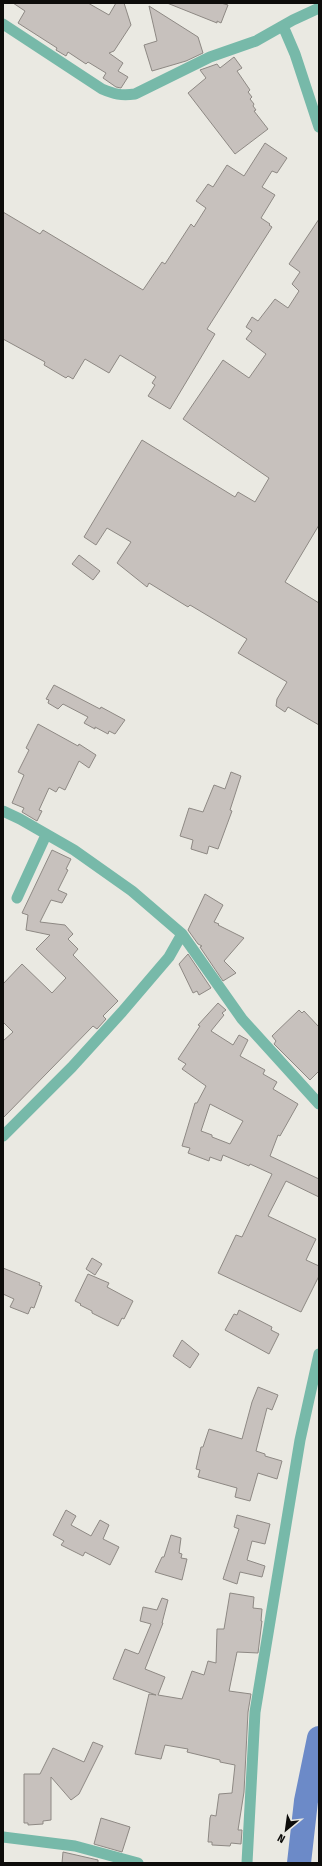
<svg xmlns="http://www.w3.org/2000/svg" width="322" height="1866" font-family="'Fira Sans Condensed',sans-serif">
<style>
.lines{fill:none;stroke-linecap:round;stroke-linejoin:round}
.river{stroke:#6c8ac8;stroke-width:24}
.building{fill:#c7c1bd;stroke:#8e8984;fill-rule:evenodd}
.minor{stroke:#77b9a9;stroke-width:11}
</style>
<rect width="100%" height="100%" fill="#eae9e2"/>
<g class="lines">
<path class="river" d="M299,1863L306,1801L319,1738"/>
</g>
<path class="building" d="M13,3H88L109,15L116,3H124L131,25L114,51L109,53L123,63L118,71L128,77L121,88L116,87L103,78L106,73L88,62L86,64L68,52L66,56L56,50L57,48L18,23L25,11Z
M167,3H221L228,5L221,23L217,21V23Z
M149,6L198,37L203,53L186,61L152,71L144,45L157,41Z
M234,57L242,68L237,71L250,90L248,92L252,97L250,99L254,104L253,106L256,110L254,111L268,129L235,154L188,93L206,78L200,70L217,64L220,68Z
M265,143L287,158L277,173L272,171L262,187L275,195L261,218L270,224L269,225L272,227L207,329L215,334L170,409L148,396L155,385L152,383L156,377L120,355L109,373L85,359L73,379L68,376L66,378L44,365L45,362L3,339V212L40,234L43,230L143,290L162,262L165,264L191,224L194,227L206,208L196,201L208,184L213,187L227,165L244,176Z
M319,219V525L285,582L319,603V725L288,707L285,712L276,706L277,699L287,682L238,653L247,639L190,605L188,607L149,583L147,587L117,563L131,542L107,528L96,545L84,537L142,440L235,497L238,492L255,502L269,478L183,419L223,360L249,378L266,354L246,339L252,331L246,327L252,317L258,321L275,299L288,308L299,291L292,284L300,272L289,264Z
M79,555L100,571L93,580L72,564Z
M54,685L100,709L101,707L125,720L115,734L109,731L108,734L95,727V729L84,723L88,717L63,704L58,709L48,703L49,700L46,699Z
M38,724L78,746L79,744L96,755L89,768L79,761L65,790L59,787L56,792L49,788L39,810L42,811L37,821L22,812L24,808L12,803L24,775L18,772L29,750L26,748Z
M231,772L241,776L230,810L232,811L218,849L209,846L207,854L191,849L193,840L180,836L189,808L203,812L214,785L225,789Z
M52,850L71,859L66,869L68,870L58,890L67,894L62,903L51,900L40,922L65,925L73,934L68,939L78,949L73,955L118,1001L103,1016L106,1019L97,1029L93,1026L3,1118V1041L13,1032L3,1022V984L22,964L52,993L66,978L36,949L50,935L26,930L28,915L22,913Z
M205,894L223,905L214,922L219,924L218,925L244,938L224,961L236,973L223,981L200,947L202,946L198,944L188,930Z
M188,954L211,988L199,995L197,991L193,993L179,964Z
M218,1003L226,1010L222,1013L224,1015L211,1031L233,1045L239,1035L248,1040L240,1056L265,1070L263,1074L277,1082L273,1089L298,1104L280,1136L278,1135L270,1156L319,1179V1197L286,1181L268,1216L316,1239L306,1260L319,1266V1276L301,1312L218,1273L236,1235L242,1237L272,1174L250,1164L249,1166L223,1155L221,1161L210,1157L209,1161L188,1153L190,1148L182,1146L195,1103H197L206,1086L182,1069L186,1064L178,1059L200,1026L198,1025ZM210,1104L243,1121L230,1144L212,1137V1135L201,1131Z
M299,1010L302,1013L304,1011L319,1027V1071L310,1080L274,1044L276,1041L272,1036Z
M92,1258L102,1264L95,1275L86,1269Z
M3,1268L40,1283L39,1285L42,1286L34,1308L31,1307L28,1314L10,1307L14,1299L3,1294Z
M88,1274L109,1283L107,1287L133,1301L124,1319L122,1318L118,1326L92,1313V1311L80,1305L81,1304L75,1301Z
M239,1310L272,1327L271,1330L279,1334L269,1354L225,1330L234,1314L237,1315Z
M182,1340L199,1354L190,1368L173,1356Z
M258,1387L278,1395L272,1410L267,1408L256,1451L265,1454V1456L282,1461L277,1479L258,1473L250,1501L235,1497L237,1488L198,1477L200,1470L196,1469L201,1447H203L209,1429L242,1439L252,1402Z
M66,1510L76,1516L71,1525L91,1536L100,1520L109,1525L103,1539L119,1547L110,1565L85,1552L83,1556L61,1545L64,1541L53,1535Z
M237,1515L270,1524L265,1544L252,1541L247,1560L265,1566L262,1577L240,1572L237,1584L223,1579L239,1529L234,1527Z
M171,1535L181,1538L179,1553L182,1554L181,1558L187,1559L182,1580L155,1572L162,1557H164Z
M230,1593L254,1597L253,1608L262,1609L261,1621H262L258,1653L237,1652L229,1691L251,1694L248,1712L244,1792L238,1830H242L241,1844L231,1843L230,1846L212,1845V1842H208L210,1818L211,1815L216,1816L219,1794L232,1793L235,1765L220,1762V1760L187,1752L188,1749L165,1745L161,1759L135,1754L149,1694L156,1695L113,1679L125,1649L138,1654L139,1653L151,1624L140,1621L143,1607L157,1610L162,1598L168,1600L162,1623H163L145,1669L165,1677L158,1695L182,1699L192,1671L204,1675L208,1661L216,1663L217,1629H224Z
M93,1742L103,1746L79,1794L71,1800L51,1777V1820L43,1821V1824L28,1825V1823H24V1774H40L53,1748L84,1762Z
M101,1818L130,1827L122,1852L94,1844Z
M63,1852L98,1860V1863H62Z"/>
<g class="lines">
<path class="minor" d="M3,24L102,89C114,94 121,96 135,94L210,57L256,41L293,20L319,8
M283,26L295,54L319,127
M3,811L20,819L74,850L132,891L182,934L242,1019L319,1104
M17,898L46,835
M3,1136L72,1067L122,1012L169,957L182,934
M3,1837L75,1846L138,1863
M247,1863L255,1712L300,1440L319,1354"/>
</g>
<rect width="322" height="1866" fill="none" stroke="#0d0c0a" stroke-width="8"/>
<g transform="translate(286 1830) rotate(209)" stroke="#eae9e2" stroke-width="3" paint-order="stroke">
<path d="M0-3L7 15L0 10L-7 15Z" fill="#0d0c0a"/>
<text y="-6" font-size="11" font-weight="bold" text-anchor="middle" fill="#0d0c0a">N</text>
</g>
</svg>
